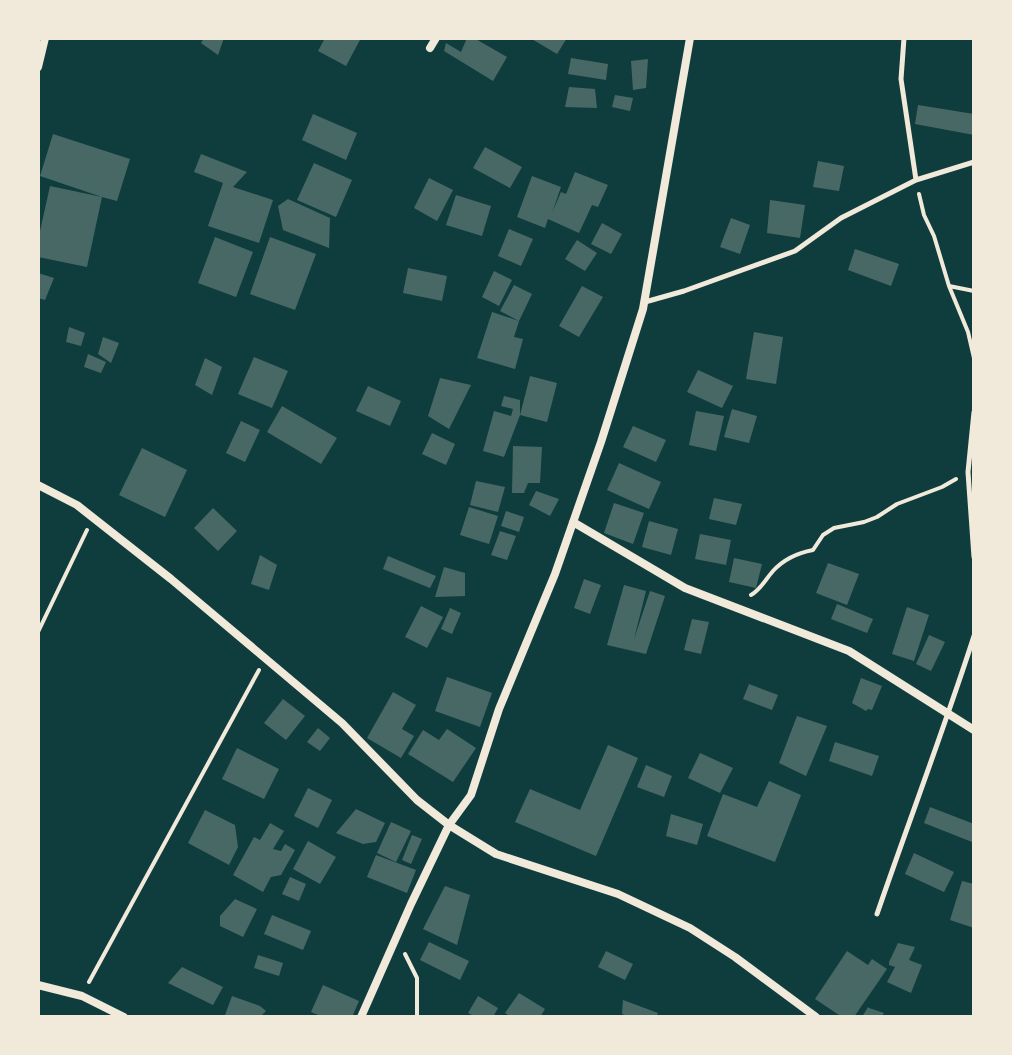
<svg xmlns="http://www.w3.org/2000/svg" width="1012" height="1055" font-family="'Public Sans',sans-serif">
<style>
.building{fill:#486865}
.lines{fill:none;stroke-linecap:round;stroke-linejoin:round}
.path{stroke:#f1e9da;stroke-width:4}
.service{stroke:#f1e9da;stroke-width:5}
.minor{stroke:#f1e9da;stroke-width:8}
</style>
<rect width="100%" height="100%" fill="#0f3d3e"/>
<path class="building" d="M204,38H224L218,55L201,43Z
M325,38H361L346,66L318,51Z
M467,38H474L507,57L493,81L444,51L446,43L461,52Z
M530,38H567L557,54Z
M571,58L608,64L606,80L568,74Z
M648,59L646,88L633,90L631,61Z
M569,87L595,89L597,108L565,107Z
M615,95L633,98L630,111L612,107Z
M918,105L974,114V135L915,124Z
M313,114L357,133L346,160L302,140Z
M53,134L130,159L117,201L102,197L87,267L38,257V240L50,186L102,197L40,176Z
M485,147L522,167L510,188L473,168Z
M201,154L247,172L233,187L273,200L259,243L208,226L223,183L194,172Z
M818,161L844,166L839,191L813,187Z
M314,163L352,180L336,217L297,200Z
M575,172L608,185L598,207L592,205L579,233L548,219L545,228L517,217L532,176L561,187L552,213L561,192L566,194Z
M429,178L453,190L437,221L414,208Z
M456,195L491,206L482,236L446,225Z
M288,199L330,218L329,248L283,230L278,206Z
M770,200L805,205L800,238L767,233Z
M731,218L750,225L740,254L720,247Z
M602,223L622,234L611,254L591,244Z
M509,229L533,239L521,266L498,256Z
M215,237L253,252L236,297L198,283Z
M270,237L316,254L295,310L250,294Z
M577,240L597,253L585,271L565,259Z
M855,249L899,264L891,286L848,270Z
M408,268L447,276L442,301L403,293Z
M494,271L512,280L499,306L482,297Z
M38,273L54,278L45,300L38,298Z
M514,285L532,294L519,321L514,337L523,339L515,369L477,358L492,312L519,321L500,311Z
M582,286L603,297L579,337L559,326Z
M69,327L85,333L81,346L66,342Z
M754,332L783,337L776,384L746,379Z
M103,337L119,343L111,363L98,354Z
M88,354L106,362L101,373L84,367Z
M254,357L288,371L272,408L238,394Z
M205,358L222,367L212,395L195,385Z
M698,370L733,386L722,408L687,392Z
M530,376L557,383L547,422L520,415L504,457L483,451L494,411L511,416L513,409L501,406L504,396L520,400V415Z
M440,378L471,385L449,429L428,416Z
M368,386L401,401L390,426L356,411Z
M282,406L337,438L321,464L267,432Z
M732,409L757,416L749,443L724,437Z
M696,411L724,416L716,451L689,445Z
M241,421L260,430L245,462L226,453Z
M633,426L666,440L656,462L623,447Z
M432,433L455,444L446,465L422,454Z
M513,446L542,447L540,483H528L524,493H512Z
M142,448L187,470L165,517L119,495Z
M619,463L661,482L649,509L607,490Z
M476,481L505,487L498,512L470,505Z
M536,491L559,499L550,516L529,505Z
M714,498L742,504L736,525L709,519Z
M614,503L644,513L633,544L604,533Z
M469,507L498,516L489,544L460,535Z
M213,508L237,531L218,551L194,528Z
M506,511L524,517L519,532L501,526Z
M649,521L678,529L671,555L642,547Z
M500,531L516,536L507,560L491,555Z
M700,534L731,540L726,565L695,559Z
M260,555L277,565L269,590L251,584Z
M388,556L436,576L430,588L383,569Z
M734,558L762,564L756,588L729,582Z
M828,563L859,574L847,605L816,593Z
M444,567L465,573V596L435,597Z
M584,579L601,585L590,614L574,608Z
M624,585L646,591L634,639L650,591L665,596L646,654L607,645Z
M837,604L873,619L867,633L831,619Z
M421,606L443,617L427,648L405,637Z
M907,607L929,615L914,661L892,654Z
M450,608L461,613L452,634L441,629Z
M692,619L709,622L701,654L684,650Z
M929,635L945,642L931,671L916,664Z
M447,677L492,693L480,727L435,711Z
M861,678L882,686L872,710L868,709L866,711L852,703Z
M749,684L778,695L772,710L743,699Z
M393,692L416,705L402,729L414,736L401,758L367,738Z
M283,699L305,716L286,740L264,723Z
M797,716L827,726L806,776L779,763Z
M318,728L330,738L320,751L307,742Z
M447,729L476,748L453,782L408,754L423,730L439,740Z
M835,742L879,756L872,776L829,761Z
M608,745L638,758L596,856L515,822L530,789L580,810Z
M237,748L279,769L264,799L222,779Z
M700,753L733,768L720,793L688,778Z
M646,765L672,776L664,797L637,787Z
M769,781L801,795L775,862L707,836L723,794L757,807Z
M308,788L332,800L318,828L294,816Z
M930,807L974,824L972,842L924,823Z
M356,809L385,823L376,842L363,844L336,833Z
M205,810L235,825L238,847L229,865L188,843Z
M671,814L703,824L697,845L666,836Z
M391,822L411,831L396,862L377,853Z
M270,823L284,831L273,849L281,851L285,844L295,850L281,875L271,877L263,892L233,875L254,837L260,840Z
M412,835L422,839L411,864L402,860Z
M308,841L336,857L320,884L293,869Z
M914,853L954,872L944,892L905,874Z
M376,855L416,870L407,893L367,877Z
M290,877L306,884L299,901L282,894Z
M962,881L974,884V928L950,920Z
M445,886L470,895L457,945L423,929Z
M235,899L257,909L243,937L220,926V916Z
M272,915L311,931L303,950L264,934Z
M429,942L469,961L460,980L420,960Z
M898,943L915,947L909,960L922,965L911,993L887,982L895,967L889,965V962Z
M606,951L633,964L625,980L598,967Z
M847,951L868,965L872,959L887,969L854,1017H838L839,1015L815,999Z
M258,955L283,963L279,976L254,968Z
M182,967L223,987L213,1005L168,983Z
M323,985L359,1001L352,1017H323L311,1012Z
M519,993L545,1009L540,1017H511L505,1013Z
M232,996L260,1006L266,1011L260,1017H221L225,1015Z
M478,996L498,1008L493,1017H476L468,1013Z
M623,1000L658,1013L656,1017H630L622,1014Z
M868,1007L869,1008L884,1013L881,1017H862Z"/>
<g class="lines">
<path class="path" d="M919,194L924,215L934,236L949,286L968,332L974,358
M949,286L974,291
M751,595C761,589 765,580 773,571C784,559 797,553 813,550L823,535L834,528L864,522L877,517L897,504L942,487L956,479
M38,632L87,530
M405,954L417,978V1017
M89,982L259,670"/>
<path class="service" d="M916,180L974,162
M645,302L684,291L795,251L841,218L916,180L901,79L904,38
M974,412L968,472L974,557
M877,914C909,821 944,729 974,636"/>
<path class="minor" d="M430,48L436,38
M38,67L45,38
M38,485L77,505L171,579L342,723L417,800L449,825L496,854L618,894L690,928L735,957L816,1017
M573,522L685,588L849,651L974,730
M38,985L82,996L124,1017
M361,1017L411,904L449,825L471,795L499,709L555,574L601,442L643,309L690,38"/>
</g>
<rect width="1012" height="1055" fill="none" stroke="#f1e9da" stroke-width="80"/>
</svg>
